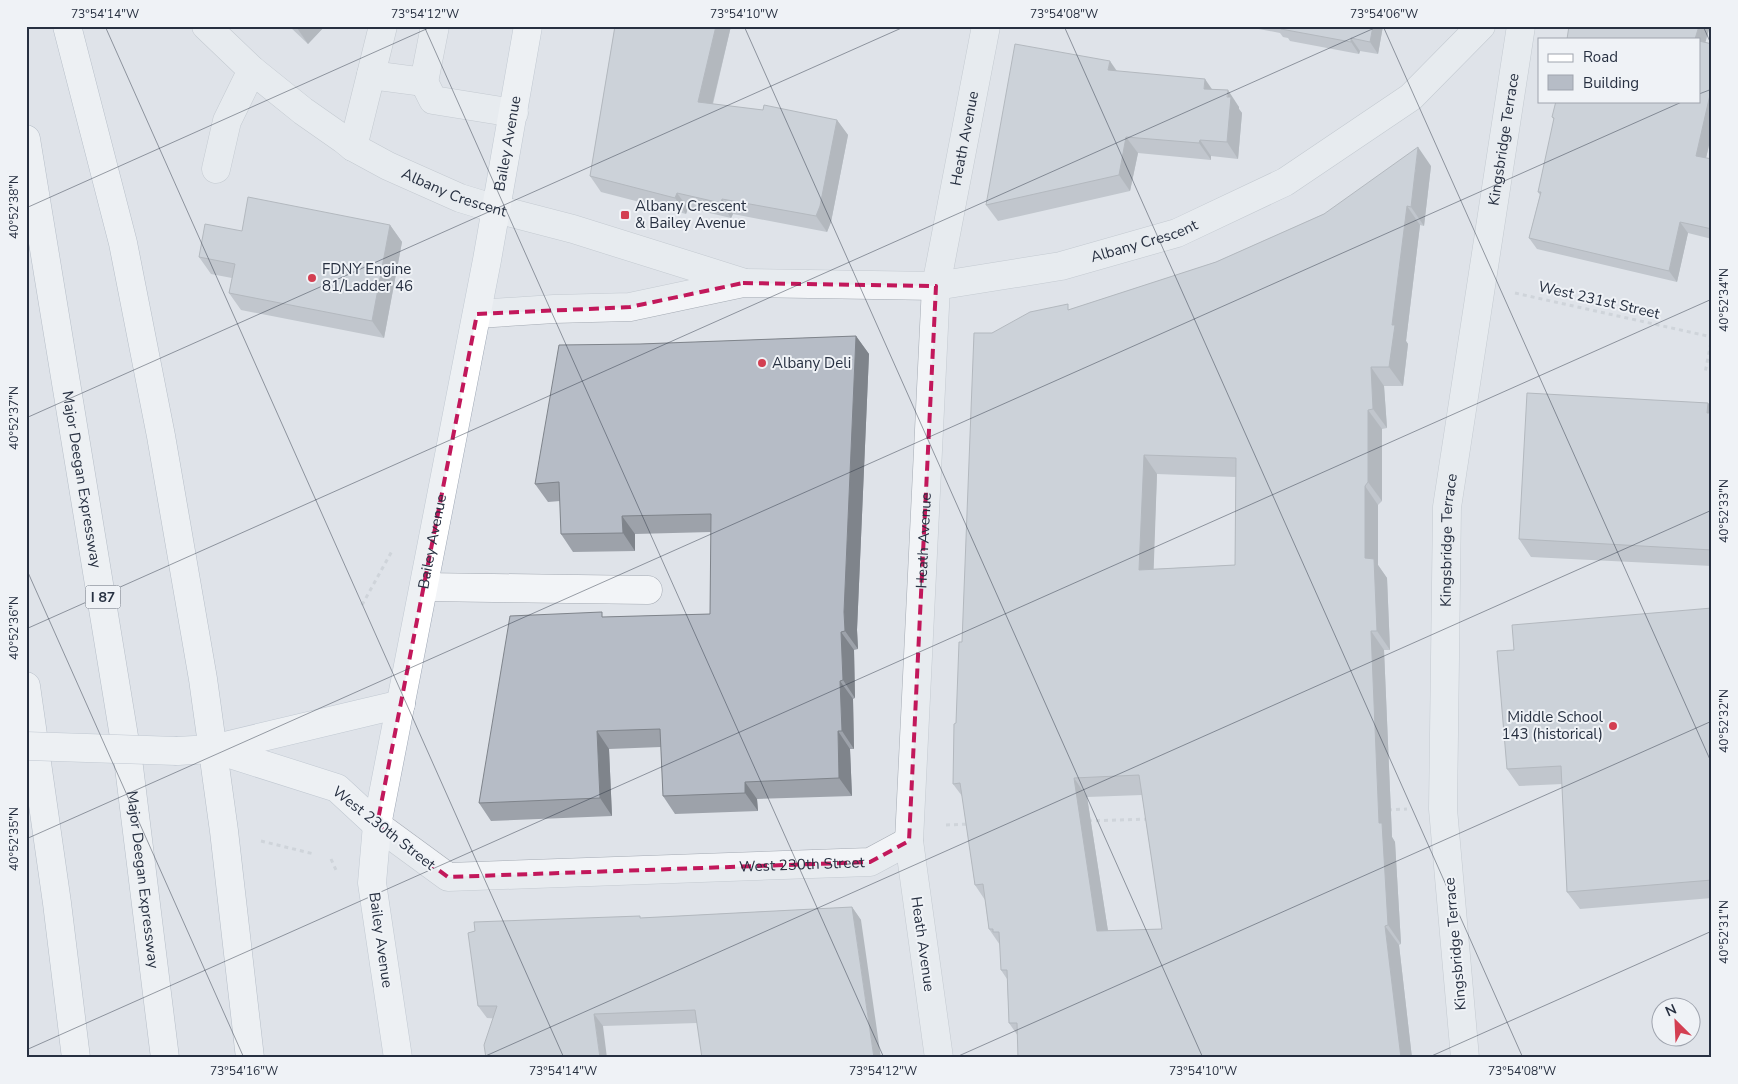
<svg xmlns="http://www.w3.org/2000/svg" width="1738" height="1084" font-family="'Nunito Sans',sans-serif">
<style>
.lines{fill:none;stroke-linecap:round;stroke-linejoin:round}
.minor-casing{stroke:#a4aab3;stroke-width:29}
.major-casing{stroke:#9ea7b5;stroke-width:29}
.highway-casing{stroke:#8690a0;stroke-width:29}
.path{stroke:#bdc1c8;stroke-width:3;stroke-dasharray:4 4;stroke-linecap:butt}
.minor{stroke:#f2f4f7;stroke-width:28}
.major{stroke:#fff;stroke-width:28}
.highway{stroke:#fff;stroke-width:28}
.major-bridge-casing{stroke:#9ea7b5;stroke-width:29;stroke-linecap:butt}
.major-bridge{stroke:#fff;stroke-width:28}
.wall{fill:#9da2aa;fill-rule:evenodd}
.shaded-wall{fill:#7f848b}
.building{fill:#b6bcc6;stroke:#7f848b;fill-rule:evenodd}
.marked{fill:none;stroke:#c2185b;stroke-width:4;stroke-dasharray:10 6;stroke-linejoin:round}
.ticks{fill:none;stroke:#273041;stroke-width:1;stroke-opacity:0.45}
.poi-dot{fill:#d33f52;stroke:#eff2f6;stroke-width:2}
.labels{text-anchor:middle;stroke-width:4;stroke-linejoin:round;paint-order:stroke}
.shield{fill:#eff2f6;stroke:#636a77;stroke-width:1}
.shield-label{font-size:14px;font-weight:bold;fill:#273041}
.street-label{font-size:15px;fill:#273041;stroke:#eff2f6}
.poi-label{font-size:15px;fill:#273041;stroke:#eff2f6;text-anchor:start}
.neatline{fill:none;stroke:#273041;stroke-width:2}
.ticks-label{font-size:12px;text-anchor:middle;fill:#273041}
</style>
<rect width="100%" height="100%" fill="#dfe3e9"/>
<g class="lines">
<defs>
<g id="minor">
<path id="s1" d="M206,26L252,70L303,111L343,139L353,147L388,166L460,198L496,209L573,229L742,282"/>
<path d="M371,75L424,82L435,26"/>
<path d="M424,82L433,100L514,113"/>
<path d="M353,147L383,26"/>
<path d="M216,169L227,121L252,70"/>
<path id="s2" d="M477,314L554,309L630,307L743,283L936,286L1061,266L1177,233L1285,182L1411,97L1481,26"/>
<path d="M424,587L648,590"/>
<path id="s3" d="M377,825L448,877L870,862L909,841"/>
<path id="s4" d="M939,1058L909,841L936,286L986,26"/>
<path id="s5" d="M1465,1058L1443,809L1447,507L1521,26"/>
</g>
<g id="major">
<path d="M214,749L337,788L377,825"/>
<path d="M177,751L212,749L401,704"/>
<path id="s6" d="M398,1058L372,883L377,825L487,260L528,26"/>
</g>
<g id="highway">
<path d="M67,26L123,243L161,436L203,679L224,831L250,1058"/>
<path id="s7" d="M26,139L129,767L165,1058"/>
<path d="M26,686L57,903L76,1058"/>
</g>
</defs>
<use href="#minor" class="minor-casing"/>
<use href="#major" class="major-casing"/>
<use href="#highway" class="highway-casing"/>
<path class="path" d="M1515,293L1712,337L1705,373
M362,605L392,551
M1388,810L1407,809
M1088,821L1149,819
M946,825L969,824
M261,841L314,854
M331,859L336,870"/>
<use href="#minor" class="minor"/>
<use href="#major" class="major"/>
<use href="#highway" class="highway"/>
<defs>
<path id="major-bridge" d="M26,746L177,751"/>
</defs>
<use href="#major-bridge" class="major-bridge-casing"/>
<use href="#major-bridge" class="major-bridge"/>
</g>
<path class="wall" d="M289,26H325L308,44Z
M615,26H731L713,104L837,120L848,135L831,222L827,232L733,214L731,218L688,208L686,214L601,192L590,176Z
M1243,26H1383L1378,54L1360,51L1359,54L1290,41L1288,38L1283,37L1280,33Z
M1569,26H1710L1705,42L1712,44V132L1706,158L1712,159V239L1688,233L1677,282L1537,249L1529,238L1540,195L1538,192L1554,120L1552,117L1699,101Z
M1212,89L1239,107V109L1242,113L1238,159L1211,156V160L1138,153L1130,191L998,221L986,205Z
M1431,166L1424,226L1420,225L1406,341L1408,344L1403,386H1384L1387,428L1382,429V501L1378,505V565L1387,578L1390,650H1384L1392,837L1395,842L1401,944L1399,945L1412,1058H1018V1036L1009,1023L1007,979L1001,970L1000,945L989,929L985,900L975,885L962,796L953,784L962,642L992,333L1071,309L1216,262ZM1157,474L1236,477L1235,565L1153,569ZM1142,795L1162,929L1108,931L1087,797Z
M390,225L402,242L384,338L241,310L229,293L232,278L211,274L199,257L242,231Z
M856,336L869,354L857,630L858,649L854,650L855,698L853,699L854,749H850L852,796L757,799L758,811L675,814L663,796L661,747L609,749L612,816L491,821L479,803L606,617L710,614L711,532L635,534V551L573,552L561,534L560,501L548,502L535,484L640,344Z
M1708,403L1712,409V566L1531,557L1519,539Z
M1712,608V898L1580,909L1567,892L1562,784L1519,786L1507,769L1514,650Z
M852,907L861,920L697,1023L603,1026L487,1018L478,1006L641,918Z"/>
<path class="shaded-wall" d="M298,26H325L308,44L297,28Z
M716,26H731L709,118L698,102Z
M1373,26H1383L1378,54L1370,42Z
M1699,26H1710L1703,51L1699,46V39H1695Z
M1351,38L1360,51L1359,54L1351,42Z
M1110,61L1121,77L1108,70Z
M1205,79L1216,95L1204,89Z
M1712,86V132L1704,167L1696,156Z
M1228,90L1239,107V109L1242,113L1238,159L1227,142Z
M837,120L848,135L831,222L827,232L816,216Z
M1126,137L1138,153L1130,191L1119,175Z
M1200,140L1211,156V160L1199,143Z
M1418,147L1431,166L1424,226L1411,207Z
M677,193L688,208L686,214L675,198Z
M722,199L733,214L731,218L721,203Z
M1407,206L1420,225L1406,341L1408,344L1403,386L1389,367L1392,325Z
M1680,222L1688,233L1677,282L1669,271Z
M390,225L402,242L384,338L372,321Z
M856,336L869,354L857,630L858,649L845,631L844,612Z
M1371,367L1384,386L1387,428L1373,409Z
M1708,403L1712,409V420L1707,413Z
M1368,410L1382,429V501L1368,482Z
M1144,455L1157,474L1153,589L1139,570Z
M1365,486L1378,505V565L1387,578L1390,650L1377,631L1365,558Z
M622,516L635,534V551L623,533Z
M1371,631L1384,650L1392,837L1395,842L1401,944L1388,925L1379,823Z
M841,632L854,650L855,698L843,680Z
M840,681L853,699L854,749L842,731Z
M597,731L609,749L612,816L600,798Z
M838,731L850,749L852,796L839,778Z
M1074,778L1087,797L1111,950L1097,931Z
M745,782L757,799L758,811L745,793Z
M852,907L861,920L881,1058H874Z
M1385,926L1399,945L1412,1058H1401Z
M594,1014L603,1026L607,1058H600Z"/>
<path class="building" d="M615,26H716L698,102L763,110L764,105L837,120L820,206L816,216L722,199L721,203L677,193L675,198L590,176Z
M1281,26H1373L1370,42L1351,38V42L1281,29Z
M1569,26H1699L1695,39H1567Z
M1699,41L1712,44V86L1696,156L1712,159V229L1680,222L1669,271L1529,238L1541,192H1538L1554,118L1552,117L1556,101H1699Z
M1015,44L1110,61L1108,70L1205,79L1204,89L1228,90L1227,97H1231L1227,142L1200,140L1199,143L1126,137L1119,175L986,205Z
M1418,147L1411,207L1407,206L1392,325H1395L1389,367H1371L1373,409L1368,410V482L1365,486V558L1374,559L1377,631H1371L1379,823H1382L1388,925L1385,926L1401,1058H1018L1017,1023H1009L1007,970H1001L999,932H993V929H989L983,884L975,885L960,783L953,784L954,724L956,723L959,642H962L974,333H992L1030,312L1068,304V310L1216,262L1324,214ZM1144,455L1236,458L1235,565L1139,570ZM1139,775L1162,929L1097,931L1074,778Z
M248,197L390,225L372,321L229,293L235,264L199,257L205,224L242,231Z
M856,336L844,612L845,631L841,632L843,680L840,681L842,731H838L839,778L745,782V793L663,796L660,729L597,731L600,798L479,803L510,616L602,612V617L710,614L711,514L622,516L623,533L561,534L559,482L535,484L559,345L640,344Z
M1527,393L1708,403L1707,413H1712V550L1519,539Z
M1712,608V880L1567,892L1561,766L1507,769L1497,651L1514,650L1512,625Z
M852,907L874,1058H702L695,1010L594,1014L600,1058H486L484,1045L497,1006H478L468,933L475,931L474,922L640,916V918Z"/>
<path d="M0 0H1738V1084H0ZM743,283L936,286L909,841L870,862L448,877L377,825L477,314L630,307Z" fill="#dfe3e9" fill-opacity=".55" fill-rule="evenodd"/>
<path class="marked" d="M743,283L936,286L909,841L870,862L448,877L377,825L477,314L630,307Z"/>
<path class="ticks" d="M105,26L564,1058M424,26L884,1058M744,26L1203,1058M1064,26L1523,1058M1383,26L1712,764M1703,26L1712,46M1699,94L1712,89M26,208L433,26M26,418L906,26M26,568L244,1058M26,629L1379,26M26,839L1684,101M26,1050L1712,299M481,1058L1712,510M954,1058L1712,721M1427,1058L1712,931"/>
<g class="poi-dot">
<rect x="620" y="210" width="10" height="10" rx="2.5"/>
<circle cx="312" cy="278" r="5"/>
<circle cx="762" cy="363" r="5"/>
<circle cx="1613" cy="726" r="5"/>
</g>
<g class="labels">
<rect class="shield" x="85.5" y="585.5" width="35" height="23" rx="4"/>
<g class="shield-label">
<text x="103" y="602">I 87</text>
</g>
<g class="street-label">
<text dy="5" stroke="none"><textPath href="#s4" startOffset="925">Heath Avenue</textPath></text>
<text dy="5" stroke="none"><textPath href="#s5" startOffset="924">Kingsbridge Terrace</textPath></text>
<text dy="5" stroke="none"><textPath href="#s6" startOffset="929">Bailey Avenue</textPath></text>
<text dy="5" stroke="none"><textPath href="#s1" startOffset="302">Albany Crescent</textPath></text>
<text dy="5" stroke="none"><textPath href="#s2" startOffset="675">Albany Crescent</textPath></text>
<text transform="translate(1599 300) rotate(13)" y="5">West 231st Street</text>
<text dy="5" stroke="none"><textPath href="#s7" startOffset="345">Major Deegan Expressway</textPath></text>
<text dy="5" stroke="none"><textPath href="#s5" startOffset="519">Kingsbridge Terrace</textPath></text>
<text dy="5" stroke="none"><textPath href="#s6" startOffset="524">Bailey Avenue</textPath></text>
<text dy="5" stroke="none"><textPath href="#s4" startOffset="520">Heath Avenue</textPath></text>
<text transform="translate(384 828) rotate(38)" y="5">West 230th Street</text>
<text dy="5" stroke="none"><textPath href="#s3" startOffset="442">West 230th Street</textPath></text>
<text dy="5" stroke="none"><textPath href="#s7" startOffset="750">Major Deegan Expressway</textPath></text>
<text transform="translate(381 940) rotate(82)" y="5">Bailey Avenue</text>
<text transform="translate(923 944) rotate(82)" y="5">Heath Avenue</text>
<text transform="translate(1455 944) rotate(-95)" y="5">Kingsbridge Terrace</text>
</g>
<g class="poi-label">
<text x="635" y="211">Albany Crescent<tspan x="635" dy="17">&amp; Bailey Avenue</tspan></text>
<text x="322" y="274">FDNY Engine<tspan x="322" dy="17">81/Ladder 46</tspan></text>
<text x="772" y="368">Albany Deli</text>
<text x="1603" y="722" text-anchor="end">Middle School<tspan x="1603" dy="17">143 (historical)</tspan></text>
</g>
</g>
<rect width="1738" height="1084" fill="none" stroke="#eff2f6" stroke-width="55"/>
<rect x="1538" y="38" width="162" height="65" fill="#eff2f6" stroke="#9fa4ae"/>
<rect x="1548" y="54" width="25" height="8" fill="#ffffff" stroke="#9fa4ae"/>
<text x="1583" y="62" font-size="15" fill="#273041">Road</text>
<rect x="1548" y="75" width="25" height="15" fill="#b6bcc6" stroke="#9fa4ae"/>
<text x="1583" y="88" font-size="15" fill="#273041">Building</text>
<g transform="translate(1676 1022) rotate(336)"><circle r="24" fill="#eff2f6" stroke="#9fa4ae"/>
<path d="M0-4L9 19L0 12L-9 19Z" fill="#d33f52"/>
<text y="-8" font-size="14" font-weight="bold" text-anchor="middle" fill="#273041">N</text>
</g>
<rect x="28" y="28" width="1682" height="1028" class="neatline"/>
<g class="ticks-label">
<text x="105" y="18">73°54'14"W</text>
<text x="425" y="18">73°54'12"W</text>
<text x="744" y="18">73°54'10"W</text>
<text x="1064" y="18">73°54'08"W</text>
<text x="1384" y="18">73°54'06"W</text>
<text transform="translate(14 207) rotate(-90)" y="4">40°52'38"N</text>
<text transform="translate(1724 300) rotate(-90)" y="4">40°52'34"N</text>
<text transform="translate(14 418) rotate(-90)" y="4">40°52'37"N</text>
<text transform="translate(1724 511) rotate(-90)" y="4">40°52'33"N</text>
<text transform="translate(14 628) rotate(-90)" y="4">40°52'36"N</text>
<text transform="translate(1724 721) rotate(-90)" y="4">40°52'32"N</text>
<text transform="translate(14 839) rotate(-90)" y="4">40°52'35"N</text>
<text transform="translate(1724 932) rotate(-90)" y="4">40°52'31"N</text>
<text x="244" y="1075">73°54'16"W</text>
<text x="563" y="1075">73°54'14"W</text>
<text x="883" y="1075">73°54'12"W</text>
<text x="1203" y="1075">73°54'10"W</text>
<text x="1522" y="1075">73°54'08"W</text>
</g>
</svg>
